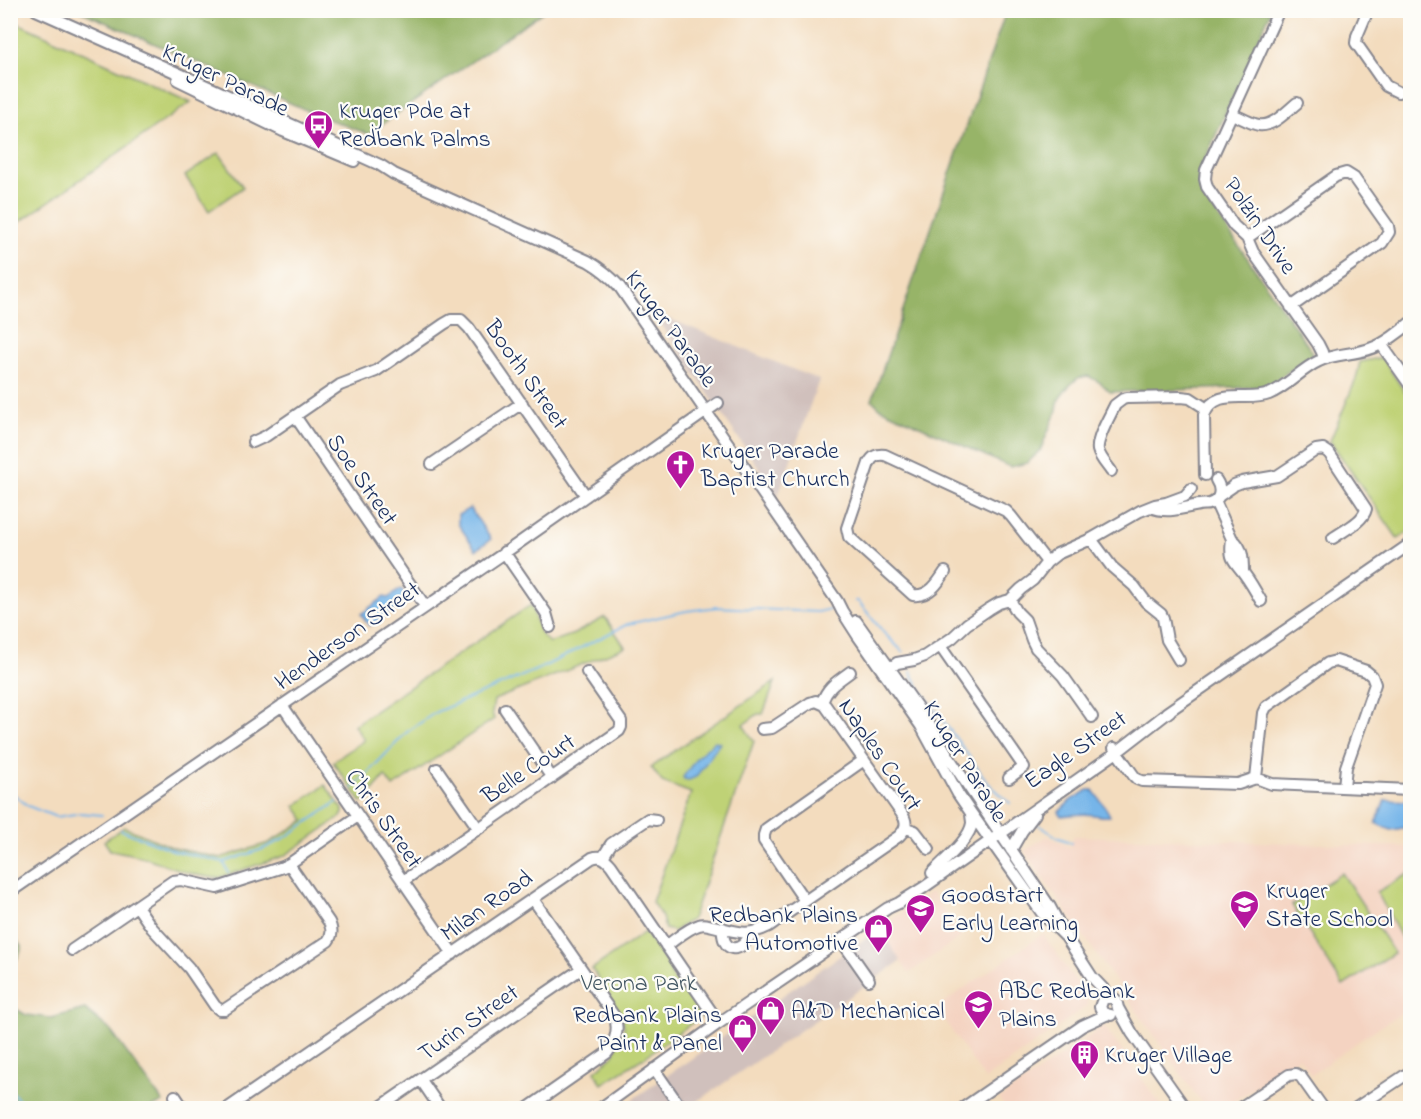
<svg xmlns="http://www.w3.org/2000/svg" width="1421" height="1119" font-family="'Indie Flower',sans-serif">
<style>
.built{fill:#f4d3c1}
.industrial{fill:#d0c0bc}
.green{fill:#bfd276;stroke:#6d806a;stroke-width:1.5}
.forest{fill:#97b467;stroke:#597262;stroke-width:1.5}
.water{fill:#76b5e9;stroke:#4872a4;stroke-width:1.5}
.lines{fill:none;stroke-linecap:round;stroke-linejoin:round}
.stream{stroke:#76b5e9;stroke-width:2}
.minor-casing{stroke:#87868e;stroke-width:14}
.minor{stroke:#fff;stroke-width:10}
.labels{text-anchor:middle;stroke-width:4.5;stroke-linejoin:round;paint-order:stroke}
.street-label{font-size:24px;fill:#1b2f5e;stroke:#fdfcf7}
.poi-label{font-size:24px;fill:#1b2f5e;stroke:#fdfcf7;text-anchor:start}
.park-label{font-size:24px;fill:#445864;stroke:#fdfcf7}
</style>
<rect width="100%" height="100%" fill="#fdfcf7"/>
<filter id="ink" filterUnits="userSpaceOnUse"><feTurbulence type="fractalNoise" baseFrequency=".0167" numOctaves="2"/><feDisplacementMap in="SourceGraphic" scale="12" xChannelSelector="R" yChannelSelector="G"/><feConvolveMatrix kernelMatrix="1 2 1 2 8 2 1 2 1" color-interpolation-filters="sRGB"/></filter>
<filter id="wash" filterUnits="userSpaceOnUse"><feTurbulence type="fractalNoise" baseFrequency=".008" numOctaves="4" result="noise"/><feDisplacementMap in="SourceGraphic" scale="24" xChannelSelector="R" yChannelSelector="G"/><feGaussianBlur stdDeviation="1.35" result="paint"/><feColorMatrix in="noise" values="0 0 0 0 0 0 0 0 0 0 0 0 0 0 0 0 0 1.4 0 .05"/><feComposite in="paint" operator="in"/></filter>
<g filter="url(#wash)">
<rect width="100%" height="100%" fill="#f3dcbe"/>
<path class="built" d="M1047,836L1070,847L1074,836L1410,847V1008L1367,1035L1311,1075L1299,1057L1224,1108H1205L1024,851Z
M931,892L962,936L909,973L879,929Z
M1043,934L1087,997V1006L985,1079L936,1008Z
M1104,1026L1163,1108H1006L999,1099Z"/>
<path class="industrial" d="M670,319L819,380L778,496L661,325Z
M879,929L901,961L688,1108H620Z"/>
<path class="green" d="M11,20L191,102L11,228Z
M219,153L243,187L209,211L185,176Z
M1379,358L1383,359L1410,400V531L1398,539L1330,441L1356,379L1360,362Z
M531,605C537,621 536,631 549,643L574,634L605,617L625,647L494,700L492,713L494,719L393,787L385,776L362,803L333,762L364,740L354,725Z
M775,682L763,714H758L743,725L754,741L692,919L674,931L665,929L662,917L652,902L691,793L662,782L651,767Z
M325,785L343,809V813L341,817L284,856L218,878C192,877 168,865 143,857C133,854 121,852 110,850L104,841L124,827L174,848L220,858L269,843L305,820L295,806Z
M1342,873L1394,953L1343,986L1292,905Z
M1410,873V954L1377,892Z
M645,932L668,965L673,978L685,995L693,1001L701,1012L700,1017L645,1057L602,1084L595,1071L614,1055L624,1027L622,1017L592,969Z"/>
<path class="forest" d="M80,11H544L368,134L322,117Z
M1006,11H1271L1199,173V183L1200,190L1311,350L1312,353L1310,357L1266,387L1110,392L1101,383L1088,376L1078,378L1068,387L1059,399L1057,410L1040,451L1027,463L1010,467L880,408L872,400Z
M11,931L22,948L12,970L11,984Z
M10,992L16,1009L26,1015L51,1018L85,1009L110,1030L163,1102L151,1108H11Z"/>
<path class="water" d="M470,508L491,539L476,550L458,524V515Z
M401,589L407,597V600L369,626L361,614L384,597L388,598Z
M715,741L720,743L696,777L689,780L684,779L683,777L698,756Z
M1088,790H1093C1098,798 1108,809 1110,816C1103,817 1100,816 1094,815C1083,813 1071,815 1061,816L1059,812L1071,800Z
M1385,800L1410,801V827L1391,830L1376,823Z"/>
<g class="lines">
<path class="stream" d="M855,601H858L884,633L903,652
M911,672L920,689L989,784L1010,803
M353,788L407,732L436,712L541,668L628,624L686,611L717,607L818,612L834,608
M10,791L28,806L56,817L81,813L102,815
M1036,823L1057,837L1072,843
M121,830L175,851L224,862L263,849L283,839L337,802
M224,862L228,872
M10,1089L25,1108"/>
</g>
</g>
<g filter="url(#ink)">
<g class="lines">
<defs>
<path id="minor" d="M36,10L211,88L380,165L394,174L588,261C600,268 610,276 619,286L837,601L842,611L858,636L921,726L958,794L971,813L1042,913L1066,937
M1279,10L1206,170L1205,179L1207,187L1234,226L1247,238L1253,252L1318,344L1322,352L1324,359
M1368,10L1357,36L1356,43L1386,86L1398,92
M178,80L283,131L354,161
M1232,114C1240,117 1251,124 1259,125C1273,127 1287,111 1297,103
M1247,238L1336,176L1346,173L1354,178L1383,219L1388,226L1389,232L1382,243L1291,307
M1381,344L1410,385
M295,416L340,385L376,371L444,324L451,320H461L469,328L586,496
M253,442L266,436L295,416L425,606
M432,464L522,403
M1111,471C1107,465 1100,458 1098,450C1096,439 1110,416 1115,405L1123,399L1127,398L1181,397L1190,398L1207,409
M1205,475L1204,415C1216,386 1246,403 1269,394C1287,387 1301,369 1319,361C1335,353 1355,355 1372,348C1384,344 1401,331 1410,323
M1219,496L1232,487L1234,485L1242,482L1277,476L1316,450L1323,449L1329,453L1366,509C1363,522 1344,530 1333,538
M1215,501L1232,539C1243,547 1243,559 1243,572
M1151,507C1167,514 1183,508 1199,505C1203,504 1206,505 1209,504C1221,501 1222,489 1216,480
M1091,539L1112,567L1134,586L1146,602L1161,614L1163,618L1167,640L1179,660
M1232,539C1229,561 1234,559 1245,575C1251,583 1256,592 1261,601
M504,552L546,613L550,627
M945,572C938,583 929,597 913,595L849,537L847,528L869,463C873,456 877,454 885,455L1006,511L1011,516L1047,562
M1010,600L1017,612L1025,620L1032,640L1036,648L1063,676L1092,717
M856,621L929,724L952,762L1050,907L1066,937L1092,977L1111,997L1116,1000L1118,1008L1132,1033L1185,1108
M940,646L1024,767L1009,778
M886,671L897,663L914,660L925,656L952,638L967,624L989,609L999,603L1010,600L1021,589L1033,580L1047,562L1057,554L1091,539L1140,511L1155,505L1166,503L1185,496L1191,489
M822,702C828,686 837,682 850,672
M282,705L453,954
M505,709L552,778
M1166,713L1410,544
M1114,748L1134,776L1137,779L1142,781L1238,784L1256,778L1272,784L1410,790
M437,769L478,828
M1256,778L1263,713L1266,707L1328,663L1336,661L1366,671L1372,676L1375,684L1346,767L1344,787
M906,828L915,831L929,849
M1011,850L1022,831L1035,814
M603,857L611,844L648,819L656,820
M932,873C943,861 970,840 972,823C972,820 971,817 971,814
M403,881L619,731L621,727V721L587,672
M10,892L516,545L718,403
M805,901L764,841V835L766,829L864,760
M137,906L152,928L189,968L215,1006L220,1010H224L328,941C333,934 332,929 329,922L289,864
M723,928C721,952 741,956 751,933
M841,940L869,980
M666,946C676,939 688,928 699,925C704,923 708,925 713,926C736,931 746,938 769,926L899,836C906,829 908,823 902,814L825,705L816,701L810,703L772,728L762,729
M72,950L173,881L181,880L217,888L283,867L289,864L358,816
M1111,1015L1103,1013L1100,1007L1103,999L1111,997
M654,1069L681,1108
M421,1080L440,1108
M175,1096L183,1108
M228,1108L592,858C601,855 605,858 611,865L719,1023
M379,1108L581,969
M528,1108L607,1053C615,1043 620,1028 614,1016L533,899
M601,1108L719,1023L888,908L899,903L923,888L1117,752L1170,711
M963,1108L1082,1026L1106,1015
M1240,1108L1289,1075L1296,1074L1301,1077L1323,1108
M1356,1108L1410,1072"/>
</defs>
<use href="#minor" class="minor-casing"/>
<use href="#minor" class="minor"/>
</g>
</g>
<defs>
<symbol id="bus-pin" viewBox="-11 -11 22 30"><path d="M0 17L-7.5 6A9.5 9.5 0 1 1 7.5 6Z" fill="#b5179e" stroke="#fdfcf7"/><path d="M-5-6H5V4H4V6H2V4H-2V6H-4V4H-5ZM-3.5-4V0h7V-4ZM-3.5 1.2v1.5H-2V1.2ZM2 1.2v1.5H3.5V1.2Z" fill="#fff"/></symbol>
<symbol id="church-pin" viewBox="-11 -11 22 30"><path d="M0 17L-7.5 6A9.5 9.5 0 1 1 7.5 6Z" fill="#b5179e" stroke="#fdfcf7"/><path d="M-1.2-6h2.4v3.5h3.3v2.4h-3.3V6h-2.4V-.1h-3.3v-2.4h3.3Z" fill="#fff"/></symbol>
<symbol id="school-pin" viewBox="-11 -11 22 30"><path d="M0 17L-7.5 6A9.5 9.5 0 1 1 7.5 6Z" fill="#b5179e" stroke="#fdfcf7"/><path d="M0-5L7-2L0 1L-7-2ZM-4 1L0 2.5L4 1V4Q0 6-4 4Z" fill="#fff"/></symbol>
<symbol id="shop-pin" viewBox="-11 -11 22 30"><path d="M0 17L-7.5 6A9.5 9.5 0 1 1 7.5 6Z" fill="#b5179e" stroke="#fdfcf7"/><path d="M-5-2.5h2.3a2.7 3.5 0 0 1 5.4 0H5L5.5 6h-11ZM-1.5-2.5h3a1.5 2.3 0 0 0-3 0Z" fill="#fff"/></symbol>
<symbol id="building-pin" viewBox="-11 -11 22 30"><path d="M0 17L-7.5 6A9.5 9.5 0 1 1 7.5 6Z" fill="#b5179e" stroke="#fdfcf7"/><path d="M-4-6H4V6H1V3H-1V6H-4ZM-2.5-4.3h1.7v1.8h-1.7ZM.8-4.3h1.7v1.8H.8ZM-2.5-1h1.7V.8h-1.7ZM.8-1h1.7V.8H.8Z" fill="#fff"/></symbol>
</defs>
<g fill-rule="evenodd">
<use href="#bus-pin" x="302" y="108" width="33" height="45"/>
<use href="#church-pin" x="664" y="448" width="33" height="45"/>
<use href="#school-pin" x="1228" y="888" width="33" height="45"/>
<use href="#school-pin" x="904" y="892" width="33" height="45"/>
<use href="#shop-pin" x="862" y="912" width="33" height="45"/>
<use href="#school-pin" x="962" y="988" width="33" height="45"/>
<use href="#shop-pin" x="754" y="994" width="33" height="45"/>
<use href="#shop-pin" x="726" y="1012" width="33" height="45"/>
<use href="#building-pin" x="1068" y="1038" width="33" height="45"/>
</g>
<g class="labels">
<g class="street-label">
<text transform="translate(226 79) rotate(26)" y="8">Kruger Parade</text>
<text transform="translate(1261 225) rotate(56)" y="8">Polzin Drive</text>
<text transform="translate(672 328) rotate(54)" y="8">Kruger Parade</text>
<text transform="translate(527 374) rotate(55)" y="8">Booth Street</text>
<text transform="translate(363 479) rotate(55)" y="8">Soe Street</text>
<text transform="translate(347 635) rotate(-35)" y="8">Henderson Street</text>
<text transform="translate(1075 749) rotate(-35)" y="8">Eagle Street</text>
<text transform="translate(881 754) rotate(56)" y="8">Naples Court</text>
<text transform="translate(966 761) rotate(58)" y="8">Kruger Parade</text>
<text transform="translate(528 768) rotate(-34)" y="8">Belle Court</text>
<text transform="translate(385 818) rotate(55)" y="8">Chris Street</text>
<text transform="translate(486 905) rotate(-35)" y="8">Milan Road</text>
<text transform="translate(468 1022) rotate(-35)" y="8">Turin Street</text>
</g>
<g class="poi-label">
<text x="339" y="118">Kruger Pde at<tspan x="339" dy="28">Redbank Palms</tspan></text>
<text x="701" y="458">Kruger Parade<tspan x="701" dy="28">Baptist Church</tspan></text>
<text x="1266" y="898">Kruger<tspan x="1266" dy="28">State School</tspan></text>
<text x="941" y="902">Goodstart<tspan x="941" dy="28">Early Learning</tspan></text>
<text x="858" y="922" text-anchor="end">Redbank Plains<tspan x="858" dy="28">Automotive</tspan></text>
<text x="999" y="998">ABC Redbank<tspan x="999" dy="28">Plains</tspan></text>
<text x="791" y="1018">A&amp;D Mechanical</text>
<text x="722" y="1022" text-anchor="end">Redbank Plains<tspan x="722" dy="28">Paint &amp; Panel</tspan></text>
<text x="1105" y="1062">Kruger Village</text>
</g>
<g class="park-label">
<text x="639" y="990">Verona Park</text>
</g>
</g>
<rect width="1421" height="1119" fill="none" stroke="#fdfcf7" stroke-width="36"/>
</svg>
